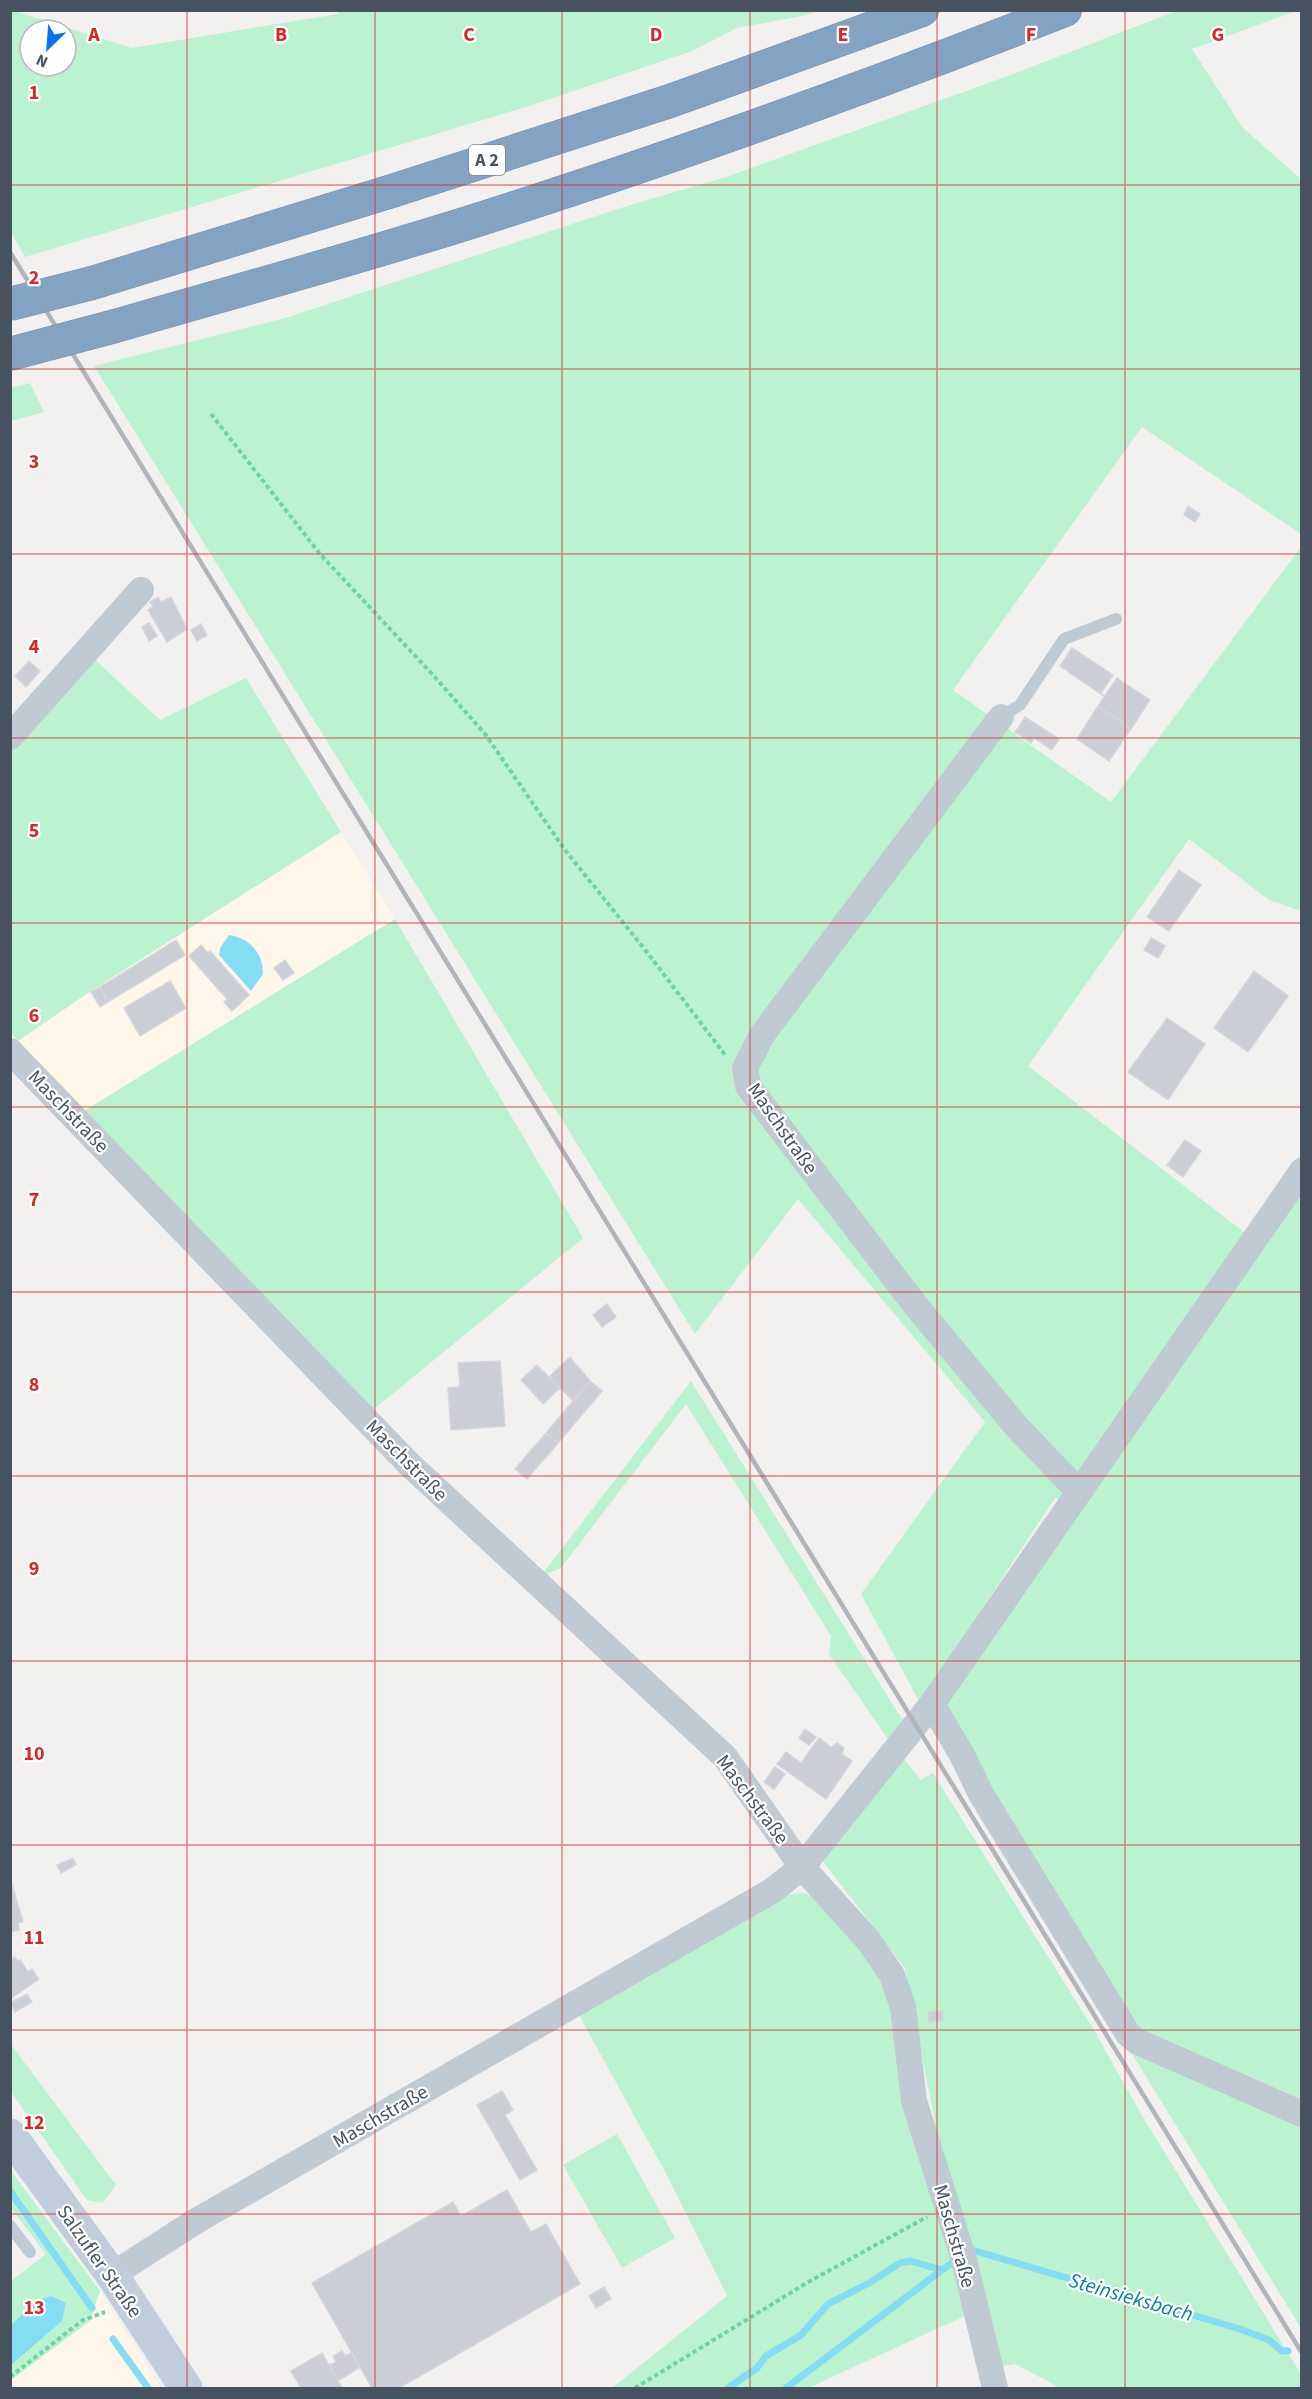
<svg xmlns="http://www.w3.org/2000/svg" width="1312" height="2399" font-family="'Source Sans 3',sans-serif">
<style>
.commercial{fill:#fef7e9}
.green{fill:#bbf3d0;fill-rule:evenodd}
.water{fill:#85ddf3}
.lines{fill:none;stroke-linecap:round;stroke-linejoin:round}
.stream{stroke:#85ddf3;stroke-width:7}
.building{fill:#cbcfd5;stroke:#d3d6dc;stroke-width:1.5}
.highway-casing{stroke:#6f8eae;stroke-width:34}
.path{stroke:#70d4a2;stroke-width:4;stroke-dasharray:4.5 3;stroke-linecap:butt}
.lane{stroke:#bfcad3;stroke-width:12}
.street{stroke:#bfcad3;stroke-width:26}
.secondary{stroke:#c1cdda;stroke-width:33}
.highway{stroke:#84a3c2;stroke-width:33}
.rail{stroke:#b1b5bb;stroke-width:4.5}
.highway-bridge-casing{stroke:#6f8eae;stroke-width:34;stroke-linecap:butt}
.highway-bridge{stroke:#84a3c2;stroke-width:33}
.grid{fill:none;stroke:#d62828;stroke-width:1.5;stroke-opacity:0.55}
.labels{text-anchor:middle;stroke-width:4.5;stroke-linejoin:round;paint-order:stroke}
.shield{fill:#fff;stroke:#7e878f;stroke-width:1.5}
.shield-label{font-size:18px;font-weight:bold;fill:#46535f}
.street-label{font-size:20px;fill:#46535f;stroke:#fff}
.water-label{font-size:21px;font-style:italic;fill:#03809f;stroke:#fff}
.grid-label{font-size:20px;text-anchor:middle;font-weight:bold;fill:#d62828;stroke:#fff;stroke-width:4.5;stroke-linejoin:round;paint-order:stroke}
</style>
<rect width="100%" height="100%" fill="#f3f0f0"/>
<path class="commercial" d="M341,832L395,919L84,1111L18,1041L85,995Z
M100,2291L161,2388H11V2380L90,2321Z"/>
<path class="green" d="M11,10L132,48L338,14V11H819L802,16L737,28L692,51L529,106L25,257L11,232ZM30,30H66V66H30Z
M1176,11H1296L1192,49L1243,128L1301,179V534L1142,427L953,690L1111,802L1301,547V911L1269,900L1189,839L1028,1066L1244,1232L1301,1154V2328L928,1723L1076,1508L1055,1498L920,1703L861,1594L985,1422L798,1199L695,1334L94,366L282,319L627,206L726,177L1008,76Z
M30,383L44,412L11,421V388Z
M90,655L160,720L246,678L341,832L85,995L18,1041L11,1033V746Z
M395,919L583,1238L368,1414L84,1111Z
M691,1381L905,1724L888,1739L829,1654L831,1636L686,1404L561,1568L540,1577Z
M900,1754L921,1780L933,1773L1094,2030L1141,2114L1301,2374V2388H1060L1015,2364L998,2367L978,2310L808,2388H612L727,2296L664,2170L579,2015L780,1896L804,1893L830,1905L895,2000L941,2153L905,1968L821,1859Z
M10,2043L116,2185L103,2203L87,2200L11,2092Z
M617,2134L675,2238L622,2268L563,2165Z
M11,2171L100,2291L90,2321L11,2380V2281L46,2254L11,2208Z"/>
<path class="water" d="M229,935C250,938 263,953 263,974L251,991L219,955L220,948Z
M51,2296L66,2303L62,2321L11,2365V2325L38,2300Z"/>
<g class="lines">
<path class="stream" d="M10,2191L92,2308
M972,2250L1240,2329L1269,2340L1282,2351H1288
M113,2339L148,2388
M728,2388L757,2368L766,2356L801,2335L828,2304L869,2283L900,2263L910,2261L942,2270L956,2260
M786,2388L942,2270"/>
</g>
<path class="building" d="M1188,506L1200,514L1195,522L1184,515Z
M158,597L161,602L171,597L187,629L167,642L148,610L153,607L150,602Z
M149,623L157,636L149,641L142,627Z
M201,624L207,635L197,641L191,630Z
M1072,648L1113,675L1101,693L1105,697L1060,666Z
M29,661L40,671L26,687L15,676Z
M1117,678L1150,700L1131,729L1098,706Z
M1098,706L1131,729L1109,761L1077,739Z
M1025,717L1059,739L1052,750L1034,738L1031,743L1015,732Z
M1179,870L1201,885L1169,931L1147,917Z
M1151,938L1165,946L1158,958L1144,950Z
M176,940L185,955L108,1002L100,987Z
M201,945L208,953L210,951L249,995L232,1011L224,1002L227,999L189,956Z
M285,960L294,973L283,980L274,968Z
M1254,971L1288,996L1248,1052L1214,1028Z
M170,981L186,1008L140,1036L124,1008Z
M100,987L108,1002L100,1007L91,992Z
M1167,1018L1205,1044L1168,1100L1128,1072Z
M1185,1140L1201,1151L1183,1177L1167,1165Z
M607,1304L616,1317L602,1327L593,1315Z
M570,1357L590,1381L573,1401L549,1377Z
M500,1361L505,1426L451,1430L448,1388L460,1387L458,1363Z
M537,1365L560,1388L543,1404L521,1380Z
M590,1381L602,1391L558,1443L546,1433Z
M546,1433L558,1443L527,1479L515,1469Z
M805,1729L816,1737L809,1745L799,1738Z
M819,1738L831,1747L837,1743L844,1748L842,1754L852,1761L826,1799L777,1764L786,1752L801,1763Z
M775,1767L785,1774L774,1789L764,1782Z
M73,1858L76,1865L61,1873L57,1865Z
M10,1878L23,1922L18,1923L19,1930L10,1932Z
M15,1957L18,1962L20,1960L28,1972L32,1969L39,1979L13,1997L10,1993V1960Z
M27,1994L32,2002L15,2012L10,2003Z
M942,2011L943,2020L929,2022L928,2012Z
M502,2091L513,2110L505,2115L537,2170L520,2180L477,2105Z
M507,2190L531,2232L546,2224L580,2284L399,2388H372L312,2283L453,2202L461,2216Z
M604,2287L611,2299L596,2308L589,2296Z
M342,2351L345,2356L351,2353L360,2367L338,2381L329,2365L336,2362L333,2356Z
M322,2353L342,2388H301L291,2371Z"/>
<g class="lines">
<defs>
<path id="highway" d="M92,283L392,191L670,101L922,10
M119,325C246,288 373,254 499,213C690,152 878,83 1065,10"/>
</defs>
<use href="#highway" class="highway-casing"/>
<path class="path" d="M211,414L320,554L433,675L485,734L565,850L646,951L726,1056
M10,2377L83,2320L105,2312
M635,2388L810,2281L927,2217"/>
<path class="lane" d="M1001,717L1020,705L1064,639L1116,619
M10,2226L30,2252"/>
<path class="street" d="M1001,717L762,1035L745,1068L748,1086L916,1306L1016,1426L1079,1492
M10,737L141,590
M10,1051L409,1464L725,1757L802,1867L868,1940L892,1975L903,2007L914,2101L964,2260L995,2388
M932,1704L962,1755L981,1794L1128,2034L1136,2041L1302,2114
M112,2275L196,2221L772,1891L802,1867L932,1704L1302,1171"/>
<path class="secondary" d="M10,2135L112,2275L186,2388"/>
<use href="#highway" class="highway"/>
<path class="rail" d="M10,252L1302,2353"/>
<defs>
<path id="highway-bridge" d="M10,304L92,283
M10,354L119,325"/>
</defs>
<use href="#highway-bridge" class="highway-bridge-casing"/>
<use href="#highway-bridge" class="highway-bridge"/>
</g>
<path class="grid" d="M187,10V2388M375,10V2388M562,10V2388M750,10V2388M937,10V2388M1125,10V2388M10,185H1302M10,369H1302M10,554H1302M10,738H1302M10,923H1302M10,1107H1302M10,1292H1302M10,1476H1302M10,1661H1302M10,1845H1302M10,2030H1302M10,2214H1302"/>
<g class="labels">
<rect class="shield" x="469" y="145" width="36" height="30" rx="4.5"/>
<g class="shield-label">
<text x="487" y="166">A 2</text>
</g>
<g class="street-label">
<text transform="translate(69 1111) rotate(46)" y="7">Maschstraße</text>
<text transform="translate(783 1128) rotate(55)" y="7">Maschstraße</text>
<text transform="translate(407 1460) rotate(45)" y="7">Maschstraße</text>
<text transform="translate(753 1799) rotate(53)" y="7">Maschstraße</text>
<text transform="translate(380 2116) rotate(-30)" y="7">Maschstraße</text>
<text transform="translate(955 2236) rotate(74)" y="7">Maschstraße</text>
<text transform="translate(100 2261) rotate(55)" y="7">Salzufler Straße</text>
</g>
<g class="water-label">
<text transform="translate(1131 2297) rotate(16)" y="7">Steinsieksbach</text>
</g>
</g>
<g class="grid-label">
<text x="94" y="41">A</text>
<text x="281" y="41">B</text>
<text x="469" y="41">C</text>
<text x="656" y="41">D</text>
<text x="843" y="41">E</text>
<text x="1031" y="41">F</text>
<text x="1218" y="41">G</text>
<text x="34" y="99">1</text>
<text x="34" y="284">2</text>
<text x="34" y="468">3</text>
<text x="34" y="653">4</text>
<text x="34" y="837">5</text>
<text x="34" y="1022">6</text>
<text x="34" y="1206">7</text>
<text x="34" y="1391">8</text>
<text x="34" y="1575">9</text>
<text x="34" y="1760">10</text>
<text x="34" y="1944">11</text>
<text x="34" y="2129">12</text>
<text x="34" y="2314">13</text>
</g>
<rect width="1312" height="2399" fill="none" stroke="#46535f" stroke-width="24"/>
<g transform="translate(48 48) rotate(205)"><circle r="28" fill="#ffffff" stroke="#b5babf" stroke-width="1.5"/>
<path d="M0-4.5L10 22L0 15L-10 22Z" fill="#0a71f2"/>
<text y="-9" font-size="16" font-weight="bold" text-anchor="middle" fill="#46535f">N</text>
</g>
</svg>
